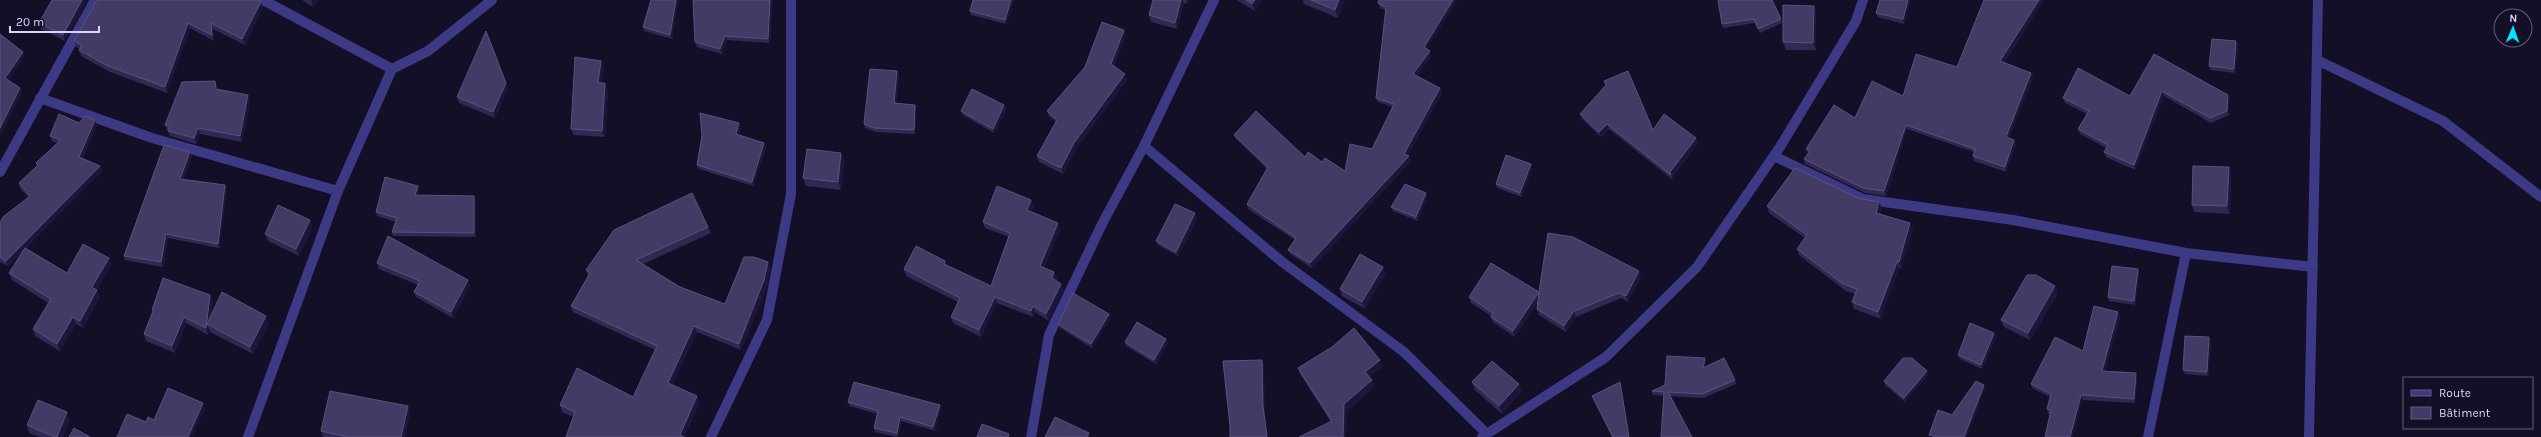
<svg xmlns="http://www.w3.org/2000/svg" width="2541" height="437" font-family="Karla,sans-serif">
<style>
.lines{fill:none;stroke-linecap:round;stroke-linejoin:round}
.minor{stroke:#3d3a85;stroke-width:10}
.wall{fill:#312854}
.shaded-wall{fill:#1d163a}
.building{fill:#433a66;stroke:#5a527e}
</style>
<rect width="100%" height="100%" fill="#130f26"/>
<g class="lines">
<path class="minor" d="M263,0L392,69
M2317,60L2443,121L2541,197
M40,98L152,138L338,191
M1144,146L1281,261L1404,352L1487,434
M1774,156L1863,199L2013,220L2186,253L2313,267
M0,172L95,0
M248,437L338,191L392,69L428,51L492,0
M711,437L767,320L791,194V0
M1031,437L1049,335L1103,222L1144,146L1214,0
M1482,437L1606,357L1697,267L1780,147L1856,21L1863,0
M2148,437L2186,253
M2309,437L2318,0"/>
</g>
<path class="wall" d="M52,0L65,41L41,29L39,23Z
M302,0H318L313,7Z
M678,0L672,39L644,31L643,27Z
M693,0H772L770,43L727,40L722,54L697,47L695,42Z
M1014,0L1006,24L971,15L970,11Z
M1153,0H1188L1187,4L1184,3L1177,29L1151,22L1149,15Z
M1236,0H1262L1255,11Z
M1303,0H1345L1338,18L1304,4Z
M1379,0L1427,49L1431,56L1417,76L1440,88L1442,93L1408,155L1409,156L1411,161L1312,268L1290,254L1288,250L1295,240L1248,209L1247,204L1267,169L1236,139L1234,135L1305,157L1345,171L1372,149L1393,107L1378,102L1376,98L1386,10L1380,8L1378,3Z
M1718,0L1781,19L1782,23L1760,33L1755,23L1723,28L1722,24Z
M1880,0H1910V1L1904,24L1878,17L1876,13Z
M1984,0H2044L2004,63L2031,73L2033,77L2009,138L2016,144L2006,172L1974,161L1973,156L1974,152L1907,129L1886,196L1865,193L1805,164L1804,159L1808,153L1806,149L1855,118L1903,96L1957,67Z
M261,2L263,7L245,45L213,29L214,41L190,28L167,93L110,72L81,56L79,50L80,49L76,47L74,41Z
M1814,6L1816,13V50H1786L1783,42Z
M1126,35L1114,66L1127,80L1076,149L1063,174L1039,162L1037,156L1056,122L1049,116L1047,111Z
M2236,41L2238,45L2235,73L2211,70L2209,66Z
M2154,54L2228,95L2229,100V115L2211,123L2164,96L2135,170L2106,157L2104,152L2106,148L2080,134L2078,129L2087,114L2065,103L2063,98L2130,96Z
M601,61L604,68L601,83L608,90L605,137L574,135L571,129Z
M897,71L899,75L896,103L915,105L916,109L915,134L876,132L865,128L864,124Z
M217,87V89L250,100L242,142L200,134L196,144L170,136L168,131L167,130L165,125Z
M508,88L495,118L459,103L457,97Z
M1004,105L1006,109L994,133L963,115L961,111Z
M1580,114L1653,130L1696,138L1698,143L1672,178L1673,180L1609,129L1601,137L1582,119Z
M79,123L97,125L83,158L100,166L102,171L26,248L67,273L109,258L111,265L97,290L100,297L83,328L76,324L60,351L35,336L33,329L48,303L12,280L9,273L23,251L8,266L0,262V223L28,197L20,188L19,183L37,167L36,163L57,143L52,141L50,136Z
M741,127L739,135L764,143L766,147L753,186L699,169L697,165Z
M190,152L192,156L183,180L225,185L227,189L219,248L168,238L163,267L125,260L124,256Z
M841,153L844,161L841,190L806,186L803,178Z
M1532,168L1522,197L1497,188L1496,184Z
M2231,174L2230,214L2194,212L2192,205Z
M419,190L418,195L474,196L476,200V237L393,236L392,232L396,222L377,216L376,212Z
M1426,193L1427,197L1418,221L1393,211L1391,207Z
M1858,198L1882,208L1880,214L1913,230L1901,269L1899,268L1881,319L1854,309L1852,302L1855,294L1846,291L1799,255L1797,249L1805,238L1769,213L1767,206Z
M1031,200L1034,206L1031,212L1060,230L1044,268L1054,272L1057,278L1056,281L1061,284L1063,290L1049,321L1035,312L1033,317L997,303L981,337L953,323L951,317L958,302L906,276L904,269L945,261L946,265L991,286L1009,237L985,228L983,222Z
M1197,218L1178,256L1158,245L1156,241Z
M310,220L312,227L299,256L268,241L265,234Z
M708,227L711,233L643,264L680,287L725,304L768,262L770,269L767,287L741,350L697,332L673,384L700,402L684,437L573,417L562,412L560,405L633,397L655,350L573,312L571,306L588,276L586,270Z
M377,263L468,280L470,286L453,318L416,297L414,292L418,285L379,269Z
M1383,267L1385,274L1365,309L1342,296L1340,289Z
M2138,269L2139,273L2135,305L2109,301L2108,297Z
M1641,277L1628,302L1621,298L1576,317L1566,332L1539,315L1537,309V303L1515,337L1493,322L1491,317V316L1471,303L1469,297L1539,292Z
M2058,293L2030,340L2004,327L2001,320Z
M210,295L213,301L211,317L269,323L253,354L210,332L209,329L208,335L186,323L175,353L146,341L144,334L152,313V310Z
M1109,314L1110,318L1092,348L1060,328L1058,324Z
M2120,317L2105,371L2137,378L2135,403L2083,400L2050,414H2048L2047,409L2050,397L2032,388L2031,384L2083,351Z
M1996,337L1982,369L1960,359L1958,355Z
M1125,342L1168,343L1156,364L1126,346Z
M2211,342L2208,376L2185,374L2183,370Z
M1706,362L1705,367L1735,380L1736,384L1703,398L1653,395L1652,391L1665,385Z
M1383,366L1369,377L1372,380L1375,386L1347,411L1331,422L1300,374L1298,368Z
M1928,375L1905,402L1885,385L1884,381Z
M1472,382L1519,384L1521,392L1502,414L1475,390Z
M1620,382L1621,386L1629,437H1612L1592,396Z
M848,402L941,409L935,431L901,421L898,437L875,432L874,428L877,414L850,406Z
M410,412L405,437H323L321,431Z
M70,420L63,437H40L29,433L27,425Z"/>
<path class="shaded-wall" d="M82,0H88L65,41L63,35Z
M312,0H318L313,7L311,1Z
M676,0H678L672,39L670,35Z
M770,0H772L770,43L768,39Z
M1011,0H1014L1006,24L1005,20Z
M1181,0H1183L1184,3L1177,29L1175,23Z
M1186,0H1188L1187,4Z
M1255,0H1262L1255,11L1252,4Z
M1339,0H1345L1338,18L1335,10Z
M1453,0H1458L1425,51L1424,47Z
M1908,0H1910V1L1904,24L1903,19Z
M2039,0H2044L2002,66L2000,61Z
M261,2L263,7L245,45L242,39Z
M1814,6L1816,13V50L1813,43Z
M188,23L190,28L167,93L165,87Z
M211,23L213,29L214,41L212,35Z
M1124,30L1126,35L1113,69L1111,64Z
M725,36L727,40L722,54L720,49Z
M2236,41L2238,45L2235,73L2234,69Z
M1430,51L1431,56L1415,79L1413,74Z
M23,52L24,57L7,83L5,78Z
M601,61L604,68L600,90L598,83Z
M897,71L899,75L895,107L894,103Z
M2031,73L2033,77L2008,141L2006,137Z
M1125,74L1127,80L1076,149L1063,174L1061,168L1074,143Z
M215,81L217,87L218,94L216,89Z
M506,83L508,88L495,118L493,112Z
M605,83L608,90L605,137L602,131Z
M20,88L22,93L0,137V128Z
M1440,88L1442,93L1406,159L1404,154Z
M2162,91L2164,96L2135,170L2134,165Z
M248,95L250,100L242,142L240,136Z
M2228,95L2229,100V115L2227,111Z
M915,105L916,109L915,134L914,130Z
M1004,105L1006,109L994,133L993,129Z
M95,120L97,125L81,162L79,157Z
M739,123L741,127L738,138L736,134Z
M1607,124L1609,129L1601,137L1599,132Z
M1906,125L1907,129L1886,196L1884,191Z
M198,128L200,134L196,144L194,138Z
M1696,138L1698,143L1672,178L1670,172Z
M2014,140L2016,144L2006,172L2005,167Z
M764,143L766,147L753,186L752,182Z
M190,152L192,156L181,183L180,179Z
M841,153L844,161L841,190L838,182Z
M1409,156L1411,161L1312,268L1310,263Z
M1531,164L1532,168L1522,197L1520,193Z
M100,166L102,171L8,266L6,261Z
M2229,167L2231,174L2230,214L2227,206Z
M225,185L227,189L219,248L218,244Z
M418,186L419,190L417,199L415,195Z
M1426,193L1427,197L1418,221L1416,217Z
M474,196L476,200V237L474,233Z
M1031,200L1034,206L1030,216L1027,210Z
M1879,202L1882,208L1878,220L1876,213Z
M1195,213L1197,218L1178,256L1176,252Z
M310,220L312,227L299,256L296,249Z
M1058,223L1060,230L1042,272L1040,266Z
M1910,223L1913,230L1901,269L1899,262Z
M166,234L168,238L163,267L161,262Z
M109,258L111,265L95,294L92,287Z
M768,262L770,269L767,287L741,350L739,344Z
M1897,262L1899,268L1881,319L1878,312Z
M1383,267L1385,274L1365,309L1362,302Z
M2138,269L2139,273L2135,305L2134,301Z
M1639,271L1641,277L1628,302L1626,296Z
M1054,272L1057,278L1054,285L1052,278Z
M468,280L470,286L453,318L451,312Z
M1061,284L1063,290L1049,321L1046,314Z
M2055,286L2058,293L2030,340L2028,333Z
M97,290L100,297L83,328L80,321Z
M1539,292L1541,298L1515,337L1513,331Z
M210,295L213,301L210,325L207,324L209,329L208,335L206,328Z
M995,297L997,303L981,337L979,330Z
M1033,306L1035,312L1033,317L1031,311Z
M1574,311L1576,317L1566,332L1564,326Z
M2118,312L2120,317L2104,375L2102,371Z
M1109,314L1110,318L1092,348L1091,344Z
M266,316L269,323L253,354L250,347Z
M73,317L76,324L60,351L57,344Z
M184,317L186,323L175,353L172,346Z
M694,326L697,332L671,389L668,383Z
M1994,333L1996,337L1982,369L1981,365Z
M2209,337L2211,342L2208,376L2207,372Z
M1166,339L1168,343L1156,364L1154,360Z
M1705,358L1706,362L1704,372L1703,368Z
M1262,360L1264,365L1265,412L1268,437H1267L1263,406Z
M1380,360L1383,366L1367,378L1365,372Z
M1927,371L1928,375L1905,402L1904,398Z
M2136,373L2137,378L2135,403L2134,399Z
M1372,380L1375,386L1347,411L1346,437H1343L1344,404Z
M1519,384L1521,392L1502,414L1499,406Z
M1984,385L1985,389L1967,437H1964Z
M2081,395L2083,400L2073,437H2070Z
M697,396L700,402L684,437L680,435Z
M203,403L205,409L192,437H188Z
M940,405L941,409L935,431L933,427Z
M408,406L410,412L405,437H401Z
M67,412L70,420L63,437H57Z
M900,417L901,421L898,437L897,433Z
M1089,433L1090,437H1087Z"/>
<path class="building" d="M52,0H82L63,35L39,23Z
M97,0H259L261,2L242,39L211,23L212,35L188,23L165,87L108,66L79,50L82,45L74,41Z
M651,0H676L670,35L643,27Z
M693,0H770L768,39L725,36L720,49L695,42Z
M973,0H1011L1005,20L970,11Z
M1153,0H1181L1175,23L1149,15Z
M1246,0H1255L1252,4Z
M1311,0H1339L1335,10Z
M1379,0H1453L1424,47L1430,51L1413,74L1440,88L1404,154L1409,156L1310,263L1288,250L1296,238L1247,204L1268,167L1234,135L1256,111L1305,157L1308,152L1322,162L1325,158L1345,171L1350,144L1372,149L1394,104L1376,98L1386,7L1378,3Z
M1718,0H1772L1781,19L1758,29L1754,19L1722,24Z
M1880,0H1908L1903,19L1876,13Z
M1984,0H2039L2000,61L2031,73L2006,137L2014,140L2005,167L1973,156L1975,149L1906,125L1884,191L1863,188L1804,159L1810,151L1806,149L1834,105L1855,118L1872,81L1903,96L1916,54L1957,67Z
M1783,5L1814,6L1813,43L1783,42Z
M1102,22L1124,30L1111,64L1125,74L1074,143L1061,168L1037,156L1057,120L1047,111L1085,67Z
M486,31L506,83L493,112L457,97Z
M0,34L23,52L5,78L20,88L0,128Z
M2212,39L2236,41L2234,69L2209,66Z
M2154,54L2228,95L2227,111L2210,118L2162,91L2134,165L2104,152L2108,145L2078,129L2089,111L2063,98L2078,68L2130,96Z
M575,57L601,61L598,83H605L602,131L571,129Z
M870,69L897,71L894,103L915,105L914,130L874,128L864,124Z
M1628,71L1653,130L1664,114L1696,138L1670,172L1671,175L1607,124L1599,132L1580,114L1606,85L1604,81Z
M215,81L216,89L248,95L240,136L198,128L194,138L168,131L170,126L165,125L182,82Z
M972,89L1004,105L993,129L961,111Z
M700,113L739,123L736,134L764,143L752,182L697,165L702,136Z
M59,114L79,123L85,116L95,120L79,157L100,166L6,261L0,257V223L3,217L30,196L19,183L38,165L36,163L61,140L50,136Z
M164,145L190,152L180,179L225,185L218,244L166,234L161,262L124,256Z
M807,149L841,153L838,182L803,178Z
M1506,155L1531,164L1520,193L1496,184Z
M2193,166L2229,167L2227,206L2192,205Z
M1795,168L1858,198L1879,202L1876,213L1910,223L1899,262H1897L1878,312L1852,302L1857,289L1843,284L1797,249L1807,235L1767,206Z
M385,177L418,186L415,195L474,196V233L392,232L397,218L376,212Z
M1405,184L1426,193L1416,217L1391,207Z
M997,186L1031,200L1027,210L1058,223L1040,266L1054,272L1052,278L1061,284L1046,314L1033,306L1031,311L995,297L979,330L951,317L960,298L904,269L916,246L945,261L944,264L991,286L1010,233L983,222Z
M692,193L708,227L636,260L680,287L725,304L744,257H754L768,262L764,280L739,344L694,326L668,383L697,396L680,435L684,437H566L575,412L560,405L577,368L633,397L657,346L571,306L590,273L586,270L614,230Z
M1175,204L1195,213L1176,252L1156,241Z
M278,205L310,220L296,249L265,234Z
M1548,233L1573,237L1639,271L1626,296L1619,293L1574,311L1564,326L1537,309L1539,292L1513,331L1491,317L1493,313L1469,297L1491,263L1539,292Z
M388,236L468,280L451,312L414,292L420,281L377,263Z
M83,244L109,258L92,287L97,290L80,321L73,317L57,344L33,329L51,299L9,273L25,248L67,273Z
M1360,254L1383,267L1362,302L1340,289Z
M2112,266L2138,269L2134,301L2108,297Z
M2027,275H2036L2055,286L2028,333L2001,320Z
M163,278L210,295L206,328L184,317L172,346L144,334L153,311L152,310Z
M222,292L266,316L250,347L207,324Z
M1073,293L1109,314L1091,344L1058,324Z
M2094,306L2118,312L2102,371L2136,373L2134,399L2081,395L2070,437H2045L2051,410L2047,409L2051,394L2031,384L2055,337L2083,351Z
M1137,322L1166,339L1154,360L1125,342Z
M1970,323L1994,333L1981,365L1958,355Z
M1354,328L1380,360L1365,372L1372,380L1344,404L1343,437H1299L1332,421L1298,368L1332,347Z
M2185,336L2209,337L2207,372L2183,370Z
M1667,356L1705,358L1703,368L1724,358L1735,380L1702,394L1668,392L1692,437H1661L1664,392L1652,391L1665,385Z
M1903,358H1912L1927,371L1904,398L1884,381Z
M1262,360L1263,406L1267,437H1230V426L1223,361Z
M1492,361L1519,384L1499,406L1472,382Z
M1976,381L1984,385L1964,437H1936L1929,435L1938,410L1952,415Z
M854,382L940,405L933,427L900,417L897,433L874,428L878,411L848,402Z
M1620,382L1629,437H1613L1592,396Z
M168,388L203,403L188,437H117L127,414L146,422L148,417L154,420Z
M330,391L408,406L401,437H348L321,431Z
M38,400L67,412L57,437H55L27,425Z
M1055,417L1089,433L1087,437H1045Z
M982,424L1009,434L1008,437H977Z
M74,428L90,437H69Z"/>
<rect x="2403" y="377" width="130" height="52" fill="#130f26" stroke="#625e7d"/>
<rect x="2411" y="390" width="20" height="6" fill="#3d3a85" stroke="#625e7d"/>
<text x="2439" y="397" font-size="12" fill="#d9d4ff">Route</text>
<rect x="2411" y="407" width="20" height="12" fill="#433a66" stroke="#625e7d"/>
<text x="2439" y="417" font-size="12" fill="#d9d4ff">Bâtiment</text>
<g transform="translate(2513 28) rotate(2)"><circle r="19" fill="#130f26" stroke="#625e7d"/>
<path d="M0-3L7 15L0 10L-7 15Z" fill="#00e5ff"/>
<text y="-6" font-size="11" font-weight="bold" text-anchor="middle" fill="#d9d4ff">N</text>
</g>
<path d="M10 26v6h89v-6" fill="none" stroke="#d9d4ff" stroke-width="2"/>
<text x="16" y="26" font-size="12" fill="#d9d4ff" stroke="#130f26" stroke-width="3" paint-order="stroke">20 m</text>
</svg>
